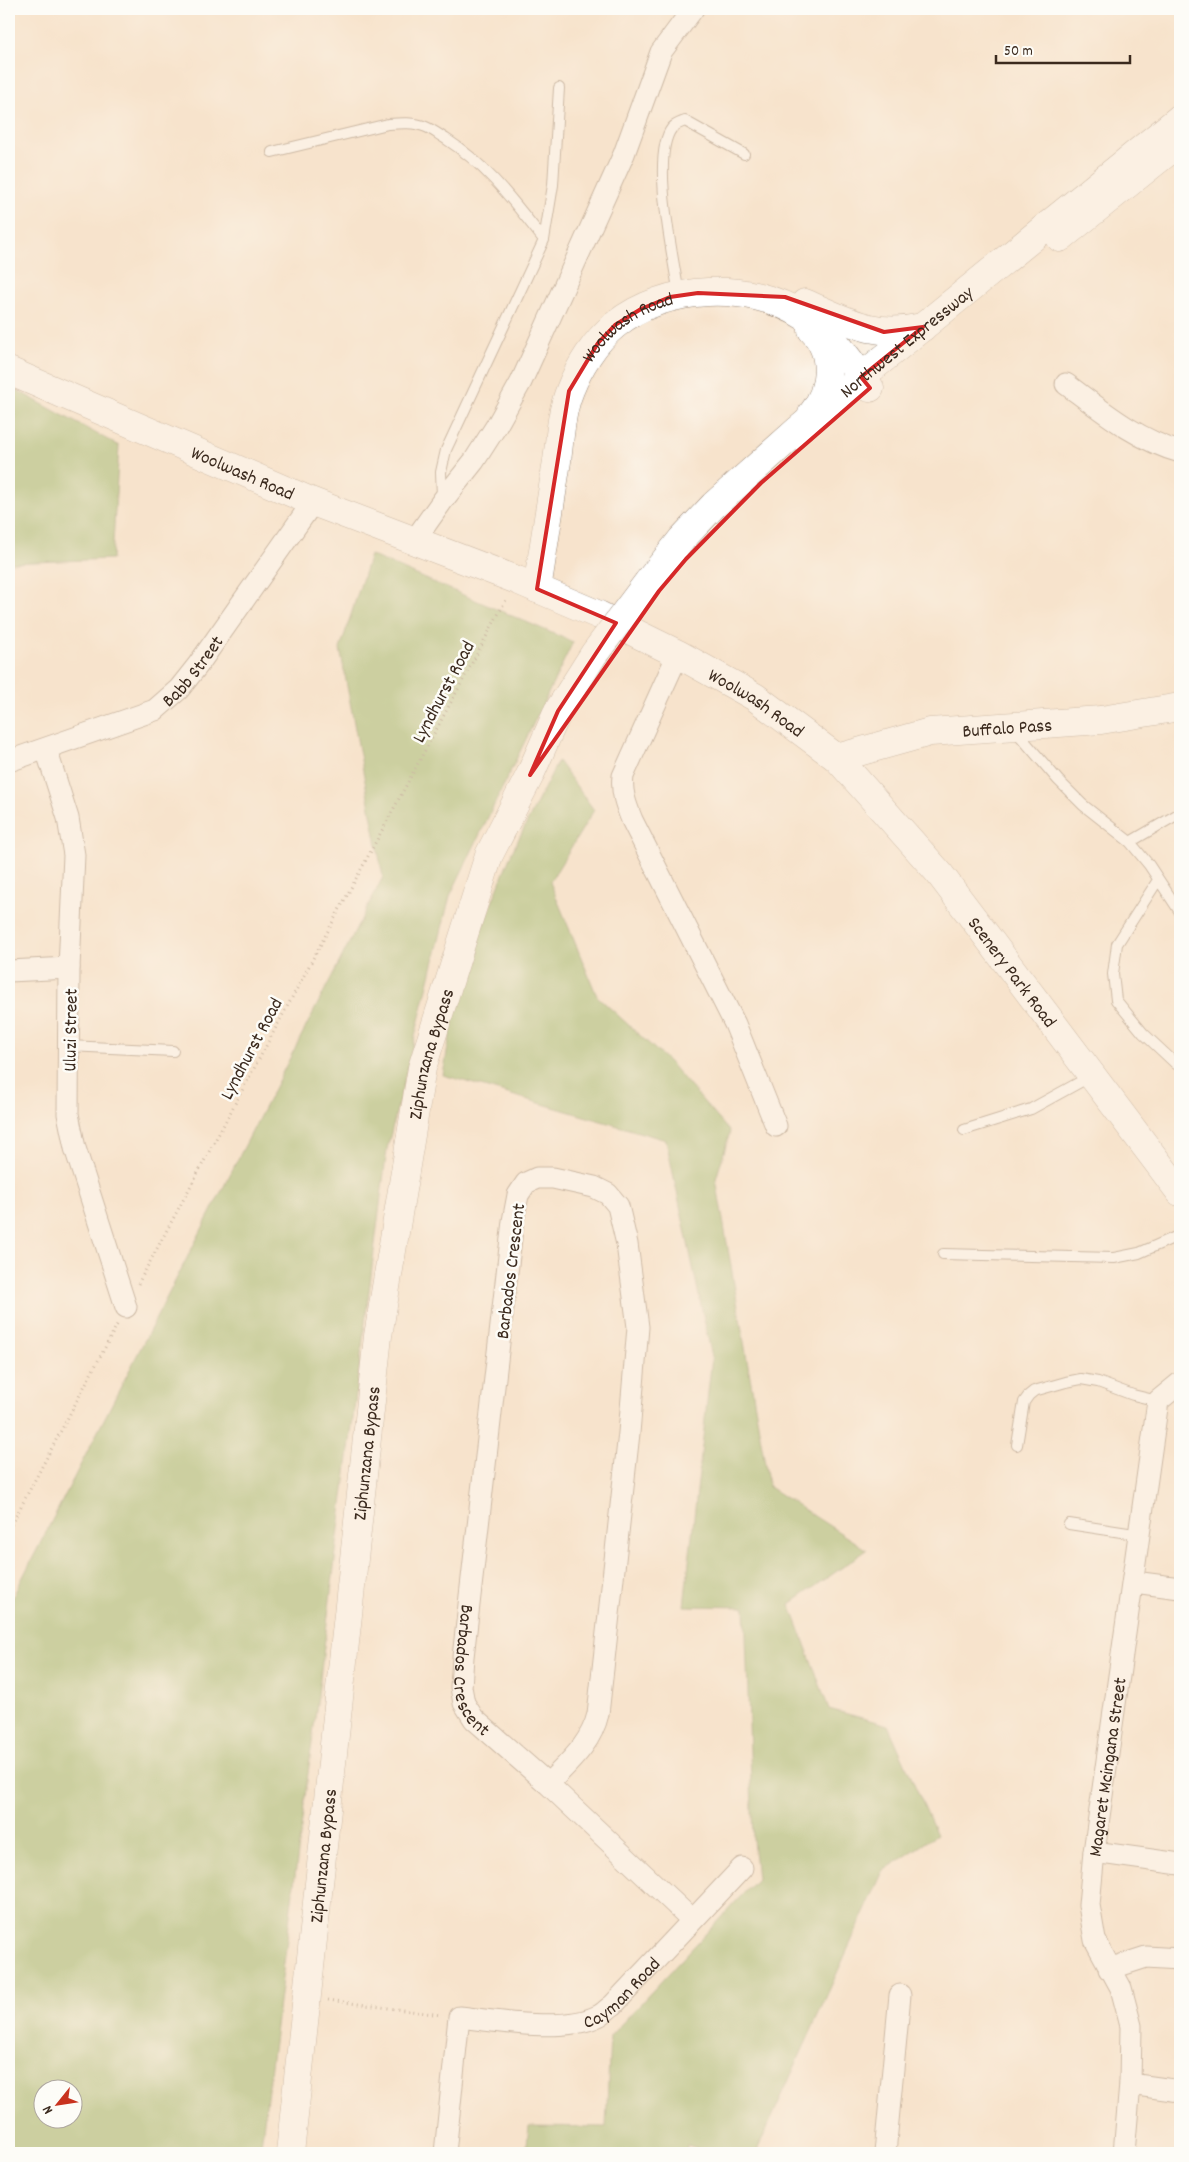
<svg xmlns="http://www.w3.org/2000/svg" width="1189" height="2162" font-family="Dekko,sans-serif">
<style>
.forest{fill:#97b76a;stroke:#697044;fill-rule:evenodd}
.lines{fill:none;stroke-linecap:round;stroke-linejoin:round}
.lane-casing{stroke:#998675;stroke-width:12}
.street-casing{stroke:#998675;stroke-width:23}
.secondary-casing{stroke:#998675;stroke-width:29}
.path{stroke:#998675;stroke-width:3;stroke-dasharray:1 4;stroke-linecap:butt}
.lane{stroke:#fff;stroke-width:10}
.street{stroke:#fff;stroke-width:21}
.secondary{stroke:#fff;stroke-width:28}
.secondary-bridge-casing{stroke:#998675;stroke-width:29;stroke-linecap:butt}
.secondary-bridge{stroke:#fff;stroke-width:28}
.marked{fill:none;stroke:#d62828;stroke-width:4;stroke-linejoin:round}
.labels{text-anchor:middle;stroke-width:5;stroke-linejoin:round;paint-order:stroke}
.street-label{font-size:19px;fill:#3b2a1e;stroke:#fdfcf7}
</style>
<rect width="100%" height="100%" fill="#fdfcf7"/>
<filter id="ink" filterUnits="userSpaceOnUse"><feTurbulence type="fractalNoise" baseFrequency=".02" numOctaves="2"/><feDisplacementMap in="SourceGraphic" scale="10" xChannelSelector="R" yChannelSelector="G"/><feConvolveMatrix kernelMatrix="1 2 1 2 8 2 1 2 1" color-interpolation-filters="sRGB"/></filter>
<filter id="wash" filterUnits="userSpaceOnUse"><feTurbulence type="fractalNoise" baseFrequency=".0096" numOctaves="4" result="noise"/><feDisplacementMap in="SourceGraphic" scale="20" xChannelSelector="R" yChannelSelector="G"/><feGaussianBlur stdDeviation="1.12" result="paint"/><feColorMatrix in="noise" values="0 0 0 0 0 0 0 0 0 0 0 0 0 0 0 0 0 1.4 0 .05"/><feComposite in="paint" operator="in"/></filter>
<g filter="url(#wash)">
<rect width="100%" height="100%" fill="#f7e3cc"/>
<path class="forest" d="M9,386L119,446L112,559L9,563Z
M370,555L573,642L450,896L387,1149L260,2153H9V1604L383,877L340,649ZM42,2090H72V2120H42Z
M558,761L594,810L550,882L597,996L670,1063L730,1132L716,1179L769,1487L867,1550L790,1604L829,1709L888,1725L937,1835L883,1871L756,2153H713L687,2145L686,2153H526L529,2126L606,2127L610,2036L757,1879L753,1840L745,1607L684,1606L712,1357L666,1140L443,1075L455,1007L481,930L512,852Z"/>
</g>
<g filter="url(#ink)">
<g class="lines">
<defs>
<path id="lane" d="M272,152L388,124C401,123 414,122 426,127C433,130 439,135 446,139C488,166 513,201 544,240
M679,295C674,260 650,156 672,128C676,124 680,123 685,121L744,154
M442,496L441,472L446,450L544,240L553,185L559,88
M1015,730L1058,780L1083,805L1130,842L1149,865L1180,912
M1130,842L1180,813
M1158,880L1117,944L1113,974L1116,1000L1143,1033L1176,1064L1180,1065
M69,1046L173,1051
M964,1130L1031,1109L1091,1076
M943,1254L1114,1258L1139,1253L1180,1235
M1017,1445L1024,1402L1029,1395L1034,1391L1066,1382L1081,1379L1098,1382L1133,1395L1158,1401
M1069,1524L1141,1535"/>
<g id="street">
<path d="M1066,384C1101,410 1137,440 1180,452"/>
<path d="M414,541L443,500L474,461L497,425L521,382L624,154L661,52L693,9"/>
<path d="M678,654L623,776C621,792 626,805 632,820L735,1024L776,1126"/>
<path d="M46,749L68,818L74,855L69,968L68,1114L75,1148L126,1307"/>
<path id="s1" d="M9,761L155,710L179,689L198,665L313,502"/>
<path d="M9,971L69,968"/>
<path d="M1134,1582L1180,1588"/>
<path id="s2" d="M548,1784C569,1762 591,1744 598,1714L629,1433L638,1327L627,1244L618,1206L608,1194L594,1187L553,1178H537L526,1183L518,1195L513,1221L463,1657L461,1687L464,1703L474,1719L548,1784L692,1920"/>
<path d="M1094,1852L1180,1864"/>
<path d="M1109,1969L1146,1957L1180,1959"/>
<path d="M1130,2084L1180,2091"/>
<path id="s3" d="M445,2153L459,2017C497,2021 564,2033 598,2016C603,2014 608,2008 613,2005L742,1868"/>
<path d="M885,2153L900,1995"/>
<path id="s4" d="M1124,2153L1130,2084L1131,2026L1121,1988L1095,1940L1089,1905L1094,1852L1158,1401L1180,1383"/>
</g>
<g id="secondary">
<path d="M1060,238L1180,142"/>
<path d="M805,303C849,322 874,338 923,327"/>
<path id="s5" d="M9,371L313,502L517,580L599,615L678,654L755,697L837,758L939,873L1180,1192"/>
<path d="M812,414C831,390 835,353 812,330"/>
<path id="s6" d="M648,582L682,539L714,505L798,430L861,377L1180,118"/>
<path id="s7" d="M537,589C544,546 550,504 557,461C560,438 561,412 570,390C579,367 595,341 615,325C665,284 750,281 804,316C836,336 848,360 870,388"/>
<path id="s8" d="M837,758L930,732L1101,720L1180,707"/>
<path id="s9" d="M290,2153L378,1336L422,1068L489,855L530,775L558,711"/>
</g>
</defs>
<use href="#lane" class="lane-casing"/>
<use href="#street" class="street-casing"/>
<use href="#secondary" class="secondary-casing"/>
<path class="path" d="M138,1284L507,598
M9,1529L118,1323
M328,2000L441,2015"/>
<use href="#lane" class="lane"/>
<use href="#street" class="street"/>
<use href="#secondary" class="secondary"/>
<defs>
<path id="secondary-bridge" d="M558,711L594,654L648,582"/>
</defs>
<use href="#secondary-bridge" class="secondary-bridge-casing"/>
<use href="#secondary-bridge" class="secondary-bridge"/>
</g>
</g>
<path d="M0 0H1189V2162H0ZM698,293L785,297L884,332L923,327L861,377L870,388L761,483L686,559L659,591L530,775L558,711L616,623L537,589L569,391L598,343L615,325L641,309L670,297Z" fill="#f7e3cc" fill-opacity=".55" fill-rule="evenodd"/>
<path class="marked" d="M698,293L785,297L884,332L923,327L861,377L870,388L761,483L686,559L659,591L530,775L558,711L616,623L537,589L569,391L598,343L615,325L641,309L670,297Z"/>
<g class="labels">
<g class="street-label">
<text dy="7" stroke="none"><textPath href="#s7" startOffset="291">Woolwash Road</textPath></text>
<text dy="7" stroke="none"><textPath href="#s6" startOffset="354">Northwest Expressway</textPath></text>
<text dy="7" stroke="none"><textPath href="#s5" startOffset="255">Woolwash Road</textPath></text>
<text dy="7" stroke="none"><textPath href="#s1" startOffset="209">Babb Street</textPath></text>
<text transform="translate(442 691) rotate(-62)" y="7">Lyndhurst Road</text>
<text dy="7" stroke="none"><textPath href="#s5" startOffset="819">Woolwash Road</textPath></text>
<text dy="7" stroke="none"><textPath href="#s8" startOffset="174">Buffalo Pass</textPath></text>
<text dy="7" stroke="none"><textPath href="#s5" startOffset="1194">Scenery Park Road</textPath></text>
<text transform="translate(69 1030) rotate(-89)" y="7">Uluzi Street</text>
<text transform="translate(250 1048) rotate(-62)" y="7">Lyndhurst Road</text>
<text dy="7" stroke="none"><textPath href="#s9" startOffset="1109">Ziphunzana Bypass</textPath></text>
<text transform="translate(509 1271) rotate(-83)" y="7">Barbados Crescent</text>
<text dy="7" stroke="none"><textPath href="#s9" startOffset="704">Ziphunzana Bypass</textPath></text>
<text dy="7" stroke="none"><textPath href="#s2" startOffset="1196">Barbados Crescent</textPath></text>
<text dy="7" stroke="none"><textPath href="#s4" startOffset="396">Magaret Mcingana Street</textPath></text>
<text dy="7" stroke="none"><textPath href="#s9" startOffset="299">Ziphunzana Bypass</textPath></text>
<text dy="7" stroke="none"><textPath href="#s3" startOffset="310">Cayman Road</textPath></text>
</g>
</g>
<rect width="1189" height="2162" fill="none" stroke="#fdfcf7" stroke-width="30"/>
<g transform="translate(58 2104) rotate(240)"><circle r="24" fill="#fdfcf7" stroke="#afa8a0"/>
<path d="M0-4L9 19L0 12L-9 19Z" fill="#c8321e"/>
<text y="-8" font-size="14" font-weight="bold" text-anchor="middle" fill="#3b2a1e">N</text>
</g>
<path d="M996 55v8h134v-8" fill="none" stroke="#3b2a1e" stroke-width="2.5"/>
<text x="1004" y="55" font-size="15" fill="#3b2a1e" stroke="#fdfcf7" stroke-width="4" paint-order="stroke">50 m</text>
</svg>
